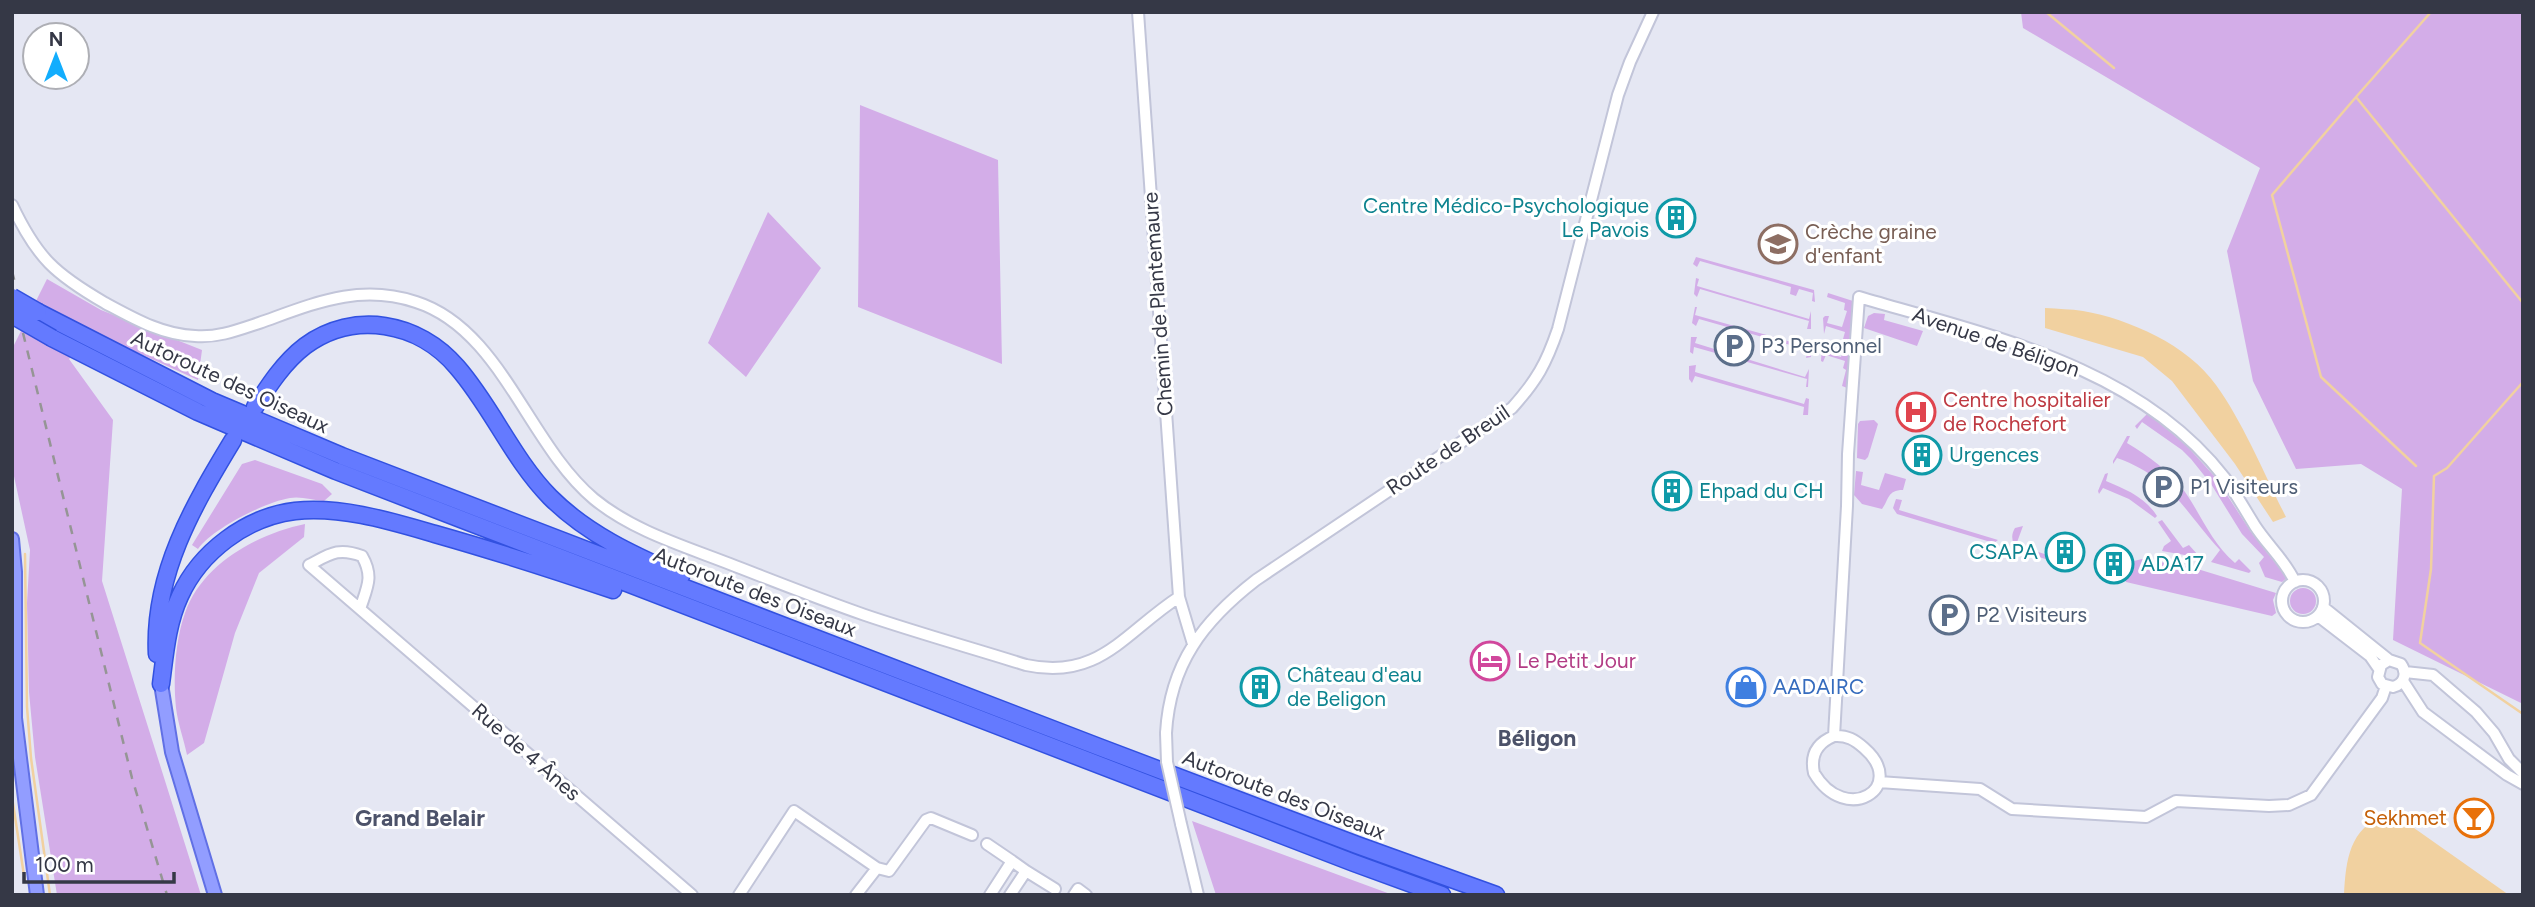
<svg xmlns="http://www.w3.org/2000/svg" width="2535" height="907" font-family="Figtree,sans-serif">
<style>
.green{fill:#d3ade8}
.water{fill:#f1d1a0}
.lines{fill:none;stroke-linecap:round;stroke-linejoin:round}
.stream{stroke:#f1d1a0;stroke-width:2.5}
.minor-casing{stroke:#c2c5d9;stroke-width:14}
.major-casing{stroke:#6170e5;stroke-width:16}
.highway-casing{stroke:#3251e0;stroke-width:19}
.minor{stroke:#fff;stroke-width:10}
.major{stroke:#929dff;stroke-width:12}
.highway{stroke:#647aff;stroke-width:16}
.rail{stroke:#959595;stroke-width:2.5;stroke-dasharray:9 9;stroke-linecap:butt}
.minor-bridge-casing{stroke:#c2c5d9;stroke-width:14;stroke-linecap:butt}
.highway-bridge-casing{stroke:#3251e0;stroke-width:19;stroke-linecap:butt}
.minor-bridge{stroke:#fff;stroke-width:10}
.highway-bridge{stroke:#647aff;stroke-width:16}
.labels{text-anchor:middle;stroke-width:6;stroke-linejoin:round;paint-order:stroke}
.culture-label{font-size:21px;fill:#0d838f;stroke:#fff;text-anchor:start}
.education-label{font-size:21px;fill:#785e54;stroke:#fff;text-anchor:start}
.street-label{font-size:21px;fill:#353846;stroke:#fff}
.service-label{font-size:21px;fill:#4e5e75;stroke:#fff;text-anchor:start}
.health-label{font-size:21px;fill:#be3a42;stroke:#fff;text-anchor:start}
.hotel-label{font-size:21px;fill:#b23c85;stroke:#fff;text-anchor:start}
.shop-label{font-size:21px;fill:#366cbe;stroke:#fff;text-anchor:start}
.food-label{font-size:21px;fill:#c56008;stroke:#fff;text-anchor:end}
.neighbourhood-label{font-size:23px;font-weight:bold;fill:#4c5269;stroke:#fff}
</style>
<rect width="100%" height="100%" fill="#e5e7f3"/>
<path class="green" d="M2021,12H2523V704L2393,640L2402,489L2361,464L2296,469L2253,381L2227,251L2260,168L2023,28Z
M860,105L998,160L1002,364L858,307Z
M768,212L821,268L746,377L708,343Z
M1696,257L1814,290L1815,302L1812,301L1813,293L1799,289L1796,296L1790,294L1791,287L1700,261L1697,267L1693,264Z
M1696,278L1699,279L1697,286L1809,319L1811,311V329H1807L1809,321L1700,289L1697,297L1694,294Z
M47,279L101,310L202,350L198,380L90,331L69,359L113,420L102,581L201,895H57L35,757L29,692L27,603L30,550L12,467V349Z
M1828,293L1853,301L1850,389L1842,386L1846,370L1843,368L1845,361L1826,355L1823,362L1821,361L1822,345L1825,344L1823,352L1841,357L1846,341L1843,339L1845,332L1826,326L1824,334L1823,318L1825,316H1829L1827,323L1842,327L1847,311L1844,310L1845,303L1827,297Z
M1695,307H1697L1695,315L1809,347L1811,340V357L1806,358L1808,350L1699,319L1696,326L1692,323Z
M1874,313L1885,314L1884,320L1923,331L1917,346L1864,328L1868,316Z
M1691,337H1697L1695,343L1805,377L1809,369L1808,387H1806L1807,379L1694,347L1693,354L1690,352Z
M1696,365L1695,372L1804,404L1806,398L1809,399L1808,415H1803L1804,407L1695,376L1692,383L1689,379V366Z
M2148,413L2187,446L2216,478L2251,532L2287,578L2282,582L2265,577L2259,563L2264,557L2242,534L2211,484L2191,459L2182,450L2142,422L2137,429L2135,426Z
M1874,420L1878,424L1868,457L1865,460L1857,458L1858,424L1860,421Z
M2127,436H2130L2127,443C2149,456 2169,471 2185,492C2203,518 2211,542 2235,563L2239,559L2251,571L2249,573L2211,562L2220,550C2184,511 2171,477 2117,458L2113,464V461Z
M255,460L322,484L332,494L324,501C313,500 300,496 290,498C265,502 212,529 198,549L192,545L242,464Z
M1856,471L1863,472L1861,485L1879,490L1885,473L1906,479L1903,490C1887,490 1889,500 1882,509L1862,504L1854,495Z
M2108,473L2106,481C2125,489 2145,497 2157,516L2155,518L2129,499L2103,488L2099,494L2098,491L2105,474Z
M1896,499L1902,500L1899,510L1998,540L1994,543L1897,514L1893,508Z
M2162,520L2183,548L2189,545L2198,555L2196,557L2162,551L2164,546L2171,541L2158,522Z
M305,524L304,537L259,573L235,633L204,743L187,755C184,740 178,724 176,708C173,678 175,641 185,613C202,564 257,534 305,524Z
M2023,526L2016,545L2073,563L2072,567L2019,551C2012,544 2010,536 2015,528Z
M2142,559L2191,567L2276,593L2273,600L2276,613L2272,616L2126,582L2124,577L2127,568L2132,569L2134,561Z
M2290 601a13 13 0 1 1 26 0a13 13 0 1 1-26 0Z
M1192,821L1393,895H1216Z"/>
<path class="water" d="M2045,308C2058,309 2071,309 2083,311C2129,319 2188,345 2216,385C2243,422 2265,476 2286,517L2273,522L2235,464L2172,381L2143,357L2045,328Z
M2386,815L2397,816L2509,895H2344C2346,860 2349,828 2386,815Z"/>
<g class="lines">
<path class="stream" d="M2046,12L2114,68
M2356,97L2431,12
M2523,382L2447,468L2434,476L2431,569L2420,643L2523,714
M2416,466L2321,377L2272,195L2356,97L2523,303
M25,554L27,707L31,758L50,895
M12,797L25,882"/>
<defs>
<path id="minor" d="M1138,12L1179,597L1193,644
M12,205C37,258 55,274 105,303C133,318 162,335 195,336C217,338 238,330 259,323C313,304 358,283 416,302C501,329 528,444 594,499C633,531 684,546 730,564C774,581 819,599 865,615C918,633 972,648 1026,665C1099,681 1125,632 1179,597
M2282 601a21 21 0 1 1 42 0a21 21 0 1 1-42 0Z
M2323,607L2389,660L2401,664C2408,674 2404,684 2393,687L2382,684L2378,677L2381,665L2389,660
M360,609C367,587 374,577 362,556C338,547 330,554 309,565L360,609L692,895
M2318,616L2370,656L2379,669
M2405,672L2433,675L2476,712L2494,733L2509,759L2523,773
M2403,681L2423,712L2507,775L2523,784
M1166,733C1170,664 1203,621 1256,580L1512,408C1537,380 1546,364 1558,329L1618,95L1630,62L1653,12
M1834,736L1847,506L1848,454L1859,297C1987,335 2137,365 2224,477C2235,492 2245,510 2255,526C2268,546 2285,560 2295,582
M1834,736C1847,735 1855,740 1864,748C1909,787 1846,827 1814,773C1810,755 1817,743 1834,736Z
M1879,782L1980,789L2012,809L2146,817L2176,801L2269,806L2289,805L2311,795L2382,698L2386,686
M1181,824L1198,895
M987,844L1012,861
M1026,871L1055,889
M739,895L794,811L877,868
M856,895L877,868L889,871L926,820L931,818L972,835
M990,895L1012,861L1026,871L1010,895
M1074,895L1078,889L1086,895"/>
<path id="major" d="M12,539L15,572V718L37,895
M161,684L172,752L215,895"/>
<path id="highway" d="M38,312L212,401L342,456L1099,747L1357,845L1496,895
M52,338L198,412L336,471L1354,863L1442,895
M255,407C269,385 284,362 305,346C354,310 419,322 457,367C492,407 512,458 550,497C587,534 633,555 681,576
M157,654C153,574 193,506 233,440
M161,684C165,654 167,624 180,596C200,552 246,517 295,511C342,506 390,521 435,534C495,551 554,570 613,590"/>
</defs>
<use href="#minor" class="minor-casing"/>
<use href="#major" class="major-casing"/>
<use href="#highway" class="highway-casing"/>
<use href="#minor" class="minor"/>
<use href="#major" class="major"/>
<use href="#highway" class="highway"/>
<path class="rail" d="M12,271L16,287
M23,333L132,778L167,895"/>
<defs>
<path id="minor-bridge" d="M1166,733L1167,762L1181,824"/>
<path id="highway-bridge" d="M12,297L38,312
M12,315L52,338"/>
</defs>
<use href="#minor-bridge" class="minor-bridge-casing"/>
<use href="#highway-bridge" class="highway-bridge-casing"/>
<use href="#minor-bridge" class="minor-bridge"/>
<use href="#highway-bridge" class="highway-bridge"/>
</g>
<defs>
<symbol id="building-ring" viewBox="-11 -11 22 22"><circle r="9.5" fill="#fff" stroke="#0f9aa8" stroke-width="1.5"/><path d="M-4-6H4V6H1V3H-1V6H-4ZM-2.5-4.3h1.7v1.8h-1.7ZM.8-4.3h1.7v1.8H.8ZM-2.5-1h1.7V.8h-1.7ZM.8-1h1.7V.8H.8Z" fill="#0f9aa8"/></symbol>
<symbol id="school-ring" viewBox="-11 -11 22 22"><circle r="9.5" fill="#fff" stroke="#8d6e63" stroke-width="1.5"/><path d="M0-5L7-2L0 1L-7-2ZM-4 1L0 2.5L4 1V4Q0 6-4 4Z" fill="#8d6e63"/></symbol>
<symbol id="parking-ring" viewBox="-11 -11 22 22"><circle r="9.5" fill="#fff" stroke="#5c6f8a" stroke-width="1.5"/><path d="M-3.5-5.5H1a3.5 3.5 0 0 1 0 7H-1V5.5H-3.5ZM-1-3.4V-.6H.8a1.4 1.4 0 0 0 0-2.8Z" fill="#5c6f8a"/></symbol>
<symbol id="hospital-ring" viewBox="-11 -11 22 22"><circle r="9.5" fill="#fff" stroke="#e0444e" stroke-width="1.5"/><path d="M-5-5h3v3.5h4V-5h3V5h-3V1.5h-4V5h-3Z" fill="#e0444e"/></symbol>
<symbol id="hotel-ring" viewBox="-11 -11 22 22"><circle r="9.5" fill="#fff" stroke="#d1479c" stroke-width="1.5"/><path d="M-6-4.5h1.5V1H6V5H4.5V3h-9V5H-6ZM-4 0a1.8 1.8 0 1 1 3.6 0ZM.5 0V-2.5h3Q6-2.5 6 0Z" fill="#d1479c"/></symbol>
<symbol id="shop-ring" viewBox="-11 -11 22 22"><circle r="9.5" fill="#fff" stroke="#3f7fe0" stroke-width="1.5"/><path d="M-5-2.5h2.3a2.7 3.5 0 0 1 5.4 0H5L5.5 6h-11ZM-1.5-2.5h3a1.5 2.3 0 0 0-3 0Z" fill="#3f7fe0"/></symbol>
<symbol id="bar-ring" viewBox="-11 -11 22 22"><circle r="9.5" fill="#fff" stroke="#e8710a" stroke-width="1.5"/><path d="M-6-5H6L.8 .8V4.5H3.5V6h-7V4.5H-.8V.8Z" fill="#e8710a"/></symbol>
</defs>
<g fill-rule="evenodd">
<use href="#building-ring" x="1654" y="196" width="44" height="44"/>
<use href="#school-ring" x="1756" y="222" width="44" height="44"/>
<use href="#parking-ring" x="1712" y="324" width="44" height="44"/>
<use href="#hospital-ring" x="1894" y="390" width="44" height="44"/>
<use href="#building-ring" x="1900" y="433" width="44" height="44"/>
<use href="#parking-ring" x="2141" y="465" width="44" height="44"/>
<use href="#building-ring" x="1650" y="469" width="44" height="44"/>
<use href="#building-ring" x="2043" y="530" width="44" height="44"/>
<use href="#building-ring" x="2092" y="542" width="44" height="44"/>
<use href="#parking-ring" x="1927" y="593" width="44" height="44"/>
<use href="#hotel-ring" x="1468" y="639" width="44" height="44"/>
<use href="#building-ring" x="1238" y="665" width="44" height="44"/>
<use href="#shop-ring" x="1724" y="665" width="44" height="44"/>
<use href="#bar-ring" x="2452" y="796" width="44" height="44"/>
</g>
<g class="labels">
<g class="culture-label">
<text x="1649" y="213" text-anchor="end">Centre Médico-Psychologique<tspan x="1649" dy="24">Le Pavois</tspan></text>
<text x="1949" y="462">Urgences</text>
<text x="1699" y="498">Ehpad du CH</text>
<text x="2038" y="559" text-anchor="end">CSAPA</text>
<text x="2141" y="571">ADA17</text>
<text x="1287" y="682">Château d'eau<tspan x="1287" dy="24">de Beligon</tspan></text>
</g>
<g class="education-label">
<text x="1805" y="239">Crèche graine<tspan x="1805" dy="24">d'enfant</tspan></text>
</g>
<g class="street-label">
<text transform="translate(1158 304) rotate(-94)" y="7">Chemin de Plantemaure</text>
<text transform="translate(1996 342) rotate(19)" y="7">Avenue de Béligon</text>
<text transform="translate(230 382) rotate(25)" y="7">Autoroute des Oiseaux</text>
<text transform="translate(1448 450) rotate(-34)" y="7">Route de Breuil</text>
<text transform="translate(755 592) rotate(21)" y="7">Autoroute des Oiseaux</text>
<text transform="translate(526 752) rotate(41)" y="7">Rue de 4 Ânes</text>
<text transform="translate(1284 795) rotate(21)" y="7">Autoroute des Oiseaux</text>
</g>
<g class="service-label">
<text x="1761" y="353">P3 Personnel</text>
<text x="2190" y="494">P1 Visiteurs</text>
<text x="1976" y="622">P2 Visiteurs</text>
</g>
<g class="health-label">
<text x="1943" y="407">Centre hospitalier<tspan x="1943" dy="24">de Rochefort</tspan></text>
</g>
<g class="hotel-label">
<text x="1517" y="668">Le Petit Jour</text>
</g>
<g class="shop-label">
<text x="1773" y="694">AADAIRC</text>
</g>
<g class="food-label">
<text x="2447" y="825">Sekhmet</text>
</g>
<g class="neighbourhood-label">
<text x="1537" y="746">Béligon</text>
<text x="420" y="826">Grand Belair</text>
</g>
</g>
<rect width="2535" height="907" fill="none" stroke="#353846" stroke-width="28"/>
<g transform="translate(56 56)"><circle r="33" fill="#ffffff" stroke="#aeafb5" stroke-width="2"/>
<path d="M0-5L12 26L0 18L-12 26Z" fill="#12adfd"/>
<text y="-10" font-size="19" font-weight="bold" text-anchor="middle" fill="#353846">N</text>
</g>
<path d="M24 872v10h150v-10" fill="none" stroke="#353846" stroke-width="3.5"/>
<text x="35" y="872" font-size="21" fill="#353846" stroke="#ffffff" stroke-width="5" paint-order="stroke">100 m</text>
</svg>
